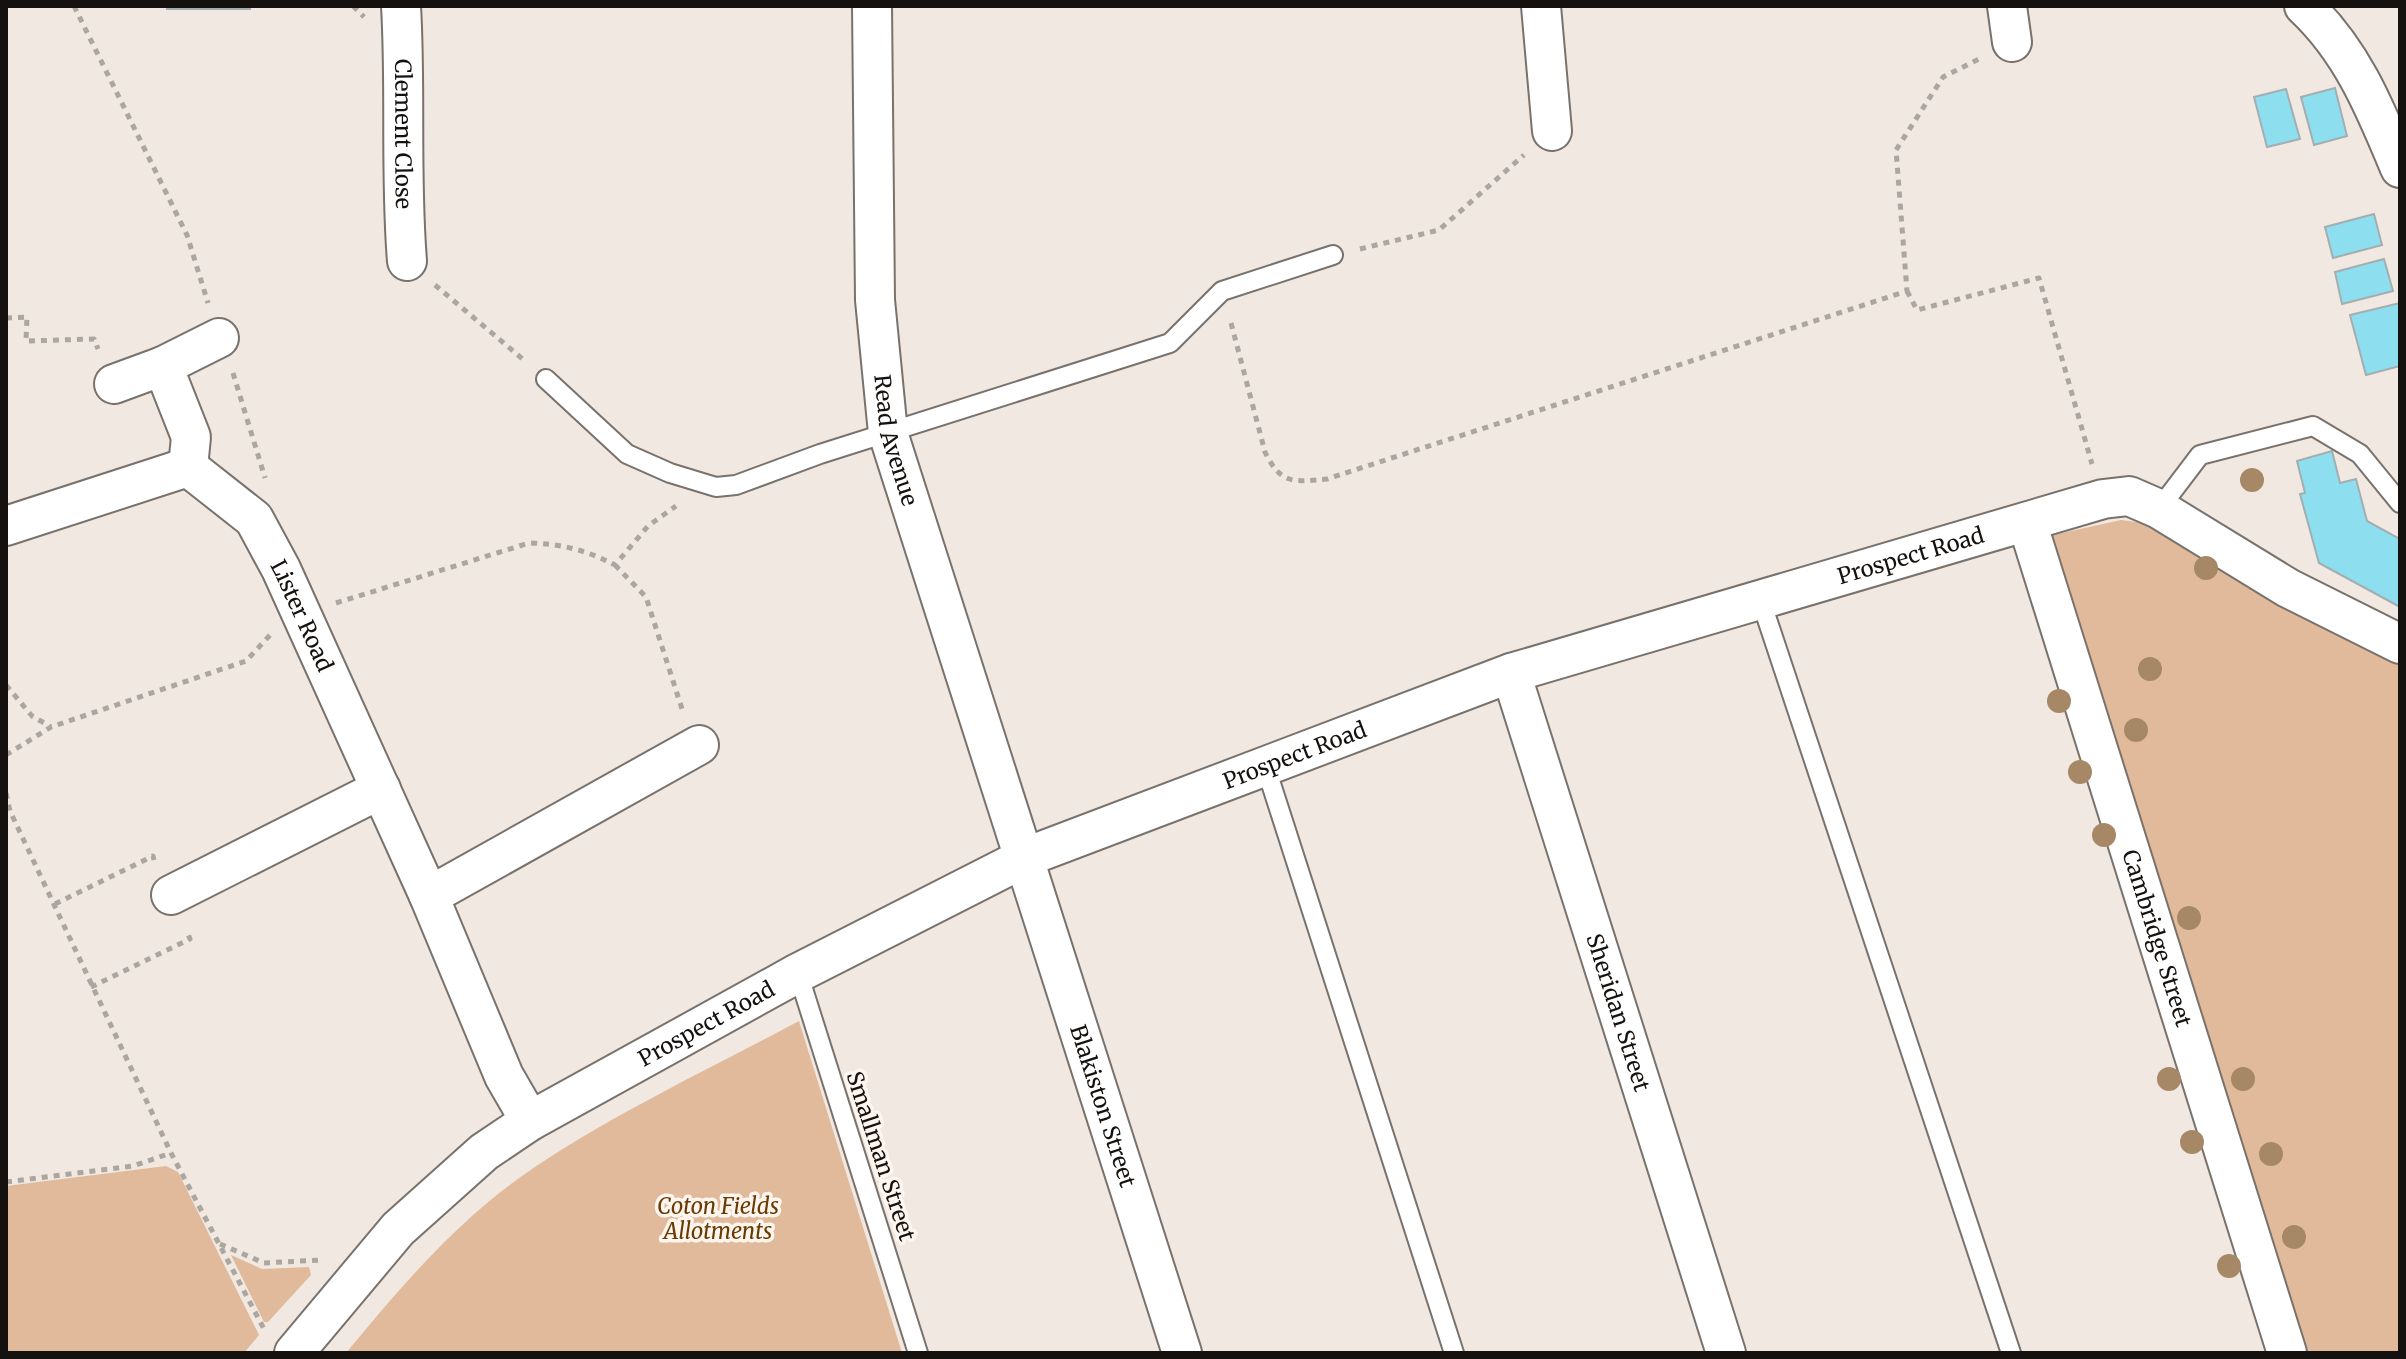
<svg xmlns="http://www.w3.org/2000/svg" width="2406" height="1359" font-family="Merriweather,serif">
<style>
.green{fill:#e0ba9a}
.building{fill:#8ddfef;stroke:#a3aeb1;stroke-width:2}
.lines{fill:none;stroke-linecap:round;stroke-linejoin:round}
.service-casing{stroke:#79726c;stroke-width:22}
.minor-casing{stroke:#79726c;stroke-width:42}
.path{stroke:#aca6a0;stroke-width:5;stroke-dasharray:6 6;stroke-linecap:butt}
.service{stroke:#fff;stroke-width:18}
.minor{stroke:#fff;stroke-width:38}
.tree{fill:#a68867}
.labels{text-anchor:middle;stroke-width:7;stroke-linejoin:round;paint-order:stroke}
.street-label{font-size:22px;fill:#14110f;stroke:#fdf5ee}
.park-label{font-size:22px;font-style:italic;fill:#6a3a03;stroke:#fdf5ee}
</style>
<rect width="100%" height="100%" fill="#f0e8e1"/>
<path class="green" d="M2121,520L2144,523L2400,662V1353H2304L2048,536Z
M799,1021L902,1353H346C398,1290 454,1224 522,1176C608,1116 706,1071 799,1021Z
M166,1166L178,1172L259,1335L244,1353H6V1186Z
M231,1255L262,1269L309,1267L311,1275L268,1322H264Z"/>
<path class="building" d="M167,6H250V9H167Z
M2335,88L2347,136L2314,145L2301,97Z
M2286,89L2300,139L2267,147L2254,97Z
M2374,214L2382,245L2333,258L2325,227Z
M2384,259L2393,291L2342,304L2335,272Z
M2400,303V366L2366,375L2350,315Z
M2332,451L2340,483L2356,479L2367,521L2400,539V607L2319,563L2300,494L2305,493L2297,461Z"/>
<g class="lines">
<defs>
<path id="service" d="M546,379L627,454L670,473L716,487L736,485L820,454L1170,343L1222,291L1333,255
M2159,509L2200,455L2313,426L2360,454L2400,503
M1760,598L2011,1353
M1265,765L1454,1353
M798,973L918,1353"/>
<g id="minor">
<path id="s1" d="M401,6C406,91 400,176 407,261"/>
<path id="s2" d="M872,6L875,300L888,433L1182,1353"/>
<path d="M1541,6L1552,131"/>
<path d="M2007,6L2012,42"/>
<path d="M2304,6C2352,51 2375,108 2400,168"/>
<path d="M114,384L163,366"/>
<path id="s3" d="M188,467L254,519L281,569L429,896L504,1076L530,1121"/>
<path d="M188,467L191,437L163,366L219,338"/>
<path id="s4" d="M2027,522L2287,1353"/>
<path d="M6,526L188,467"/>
<path id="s5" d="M1511,673L1726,1353"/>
<path d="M171,895L381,789"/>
<path d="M429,896L699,745"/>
<path id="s6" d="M294,1353L398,1229L484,1152L530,1121L798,973L1026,857L1511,673L2103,499L2129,496L2159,509L2288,588L2400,644"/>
</g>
</defs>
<use href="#service" class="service-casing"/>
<use href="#minor" class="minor-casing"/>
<path class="path" d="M74,6L187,235L208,303
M353,6L364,17
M1360,249L1439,230L1524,155
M435,285L525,361
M1907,291L1917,310L2039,278L2092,464
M6,318L27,317L26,341L94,339L98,349
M1231,323L1265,452C1281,485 1293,482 1327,479L1907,291L1896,150L1943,77L1981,58
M233,373L265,478
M615,565L646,597L683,712
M336,603L529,543C562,544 586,550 615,565L648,526L676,506
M6,685L32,716L51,727
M6,755L51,727L246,661L271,634
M6,793L10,811L171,1153L264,1329
M55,904L153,856L154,860
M91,987L190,939L187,931
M6,1182L133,1166L171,1153
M220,1244L264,1263L321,1260"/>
<use href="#service" class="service"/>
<use href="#minor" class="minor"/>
</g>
<g class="tree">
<circle cx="2252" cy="480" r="12"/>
<circle cx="2206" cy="568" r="12"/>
<circle cx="2150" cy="669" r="12"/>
<circle cx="2059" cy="701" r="12"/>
<circle cx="2136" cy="730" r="12"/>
<circle cx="2080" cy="772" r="12"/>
<circle cx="2104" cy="835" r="12"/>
<circle cx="2189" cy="918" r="12"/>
<circle cx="2169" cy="1079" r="12"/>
<circle cx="2243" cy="1079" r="12"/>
<circle cx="2192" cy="1142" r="12"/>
<circle cx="2271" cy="1154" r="12"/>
<circle cx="2294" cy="1237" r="12"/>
<circle cx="2229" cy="1266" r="12"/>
</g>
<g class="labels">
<g class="street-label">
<text dy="8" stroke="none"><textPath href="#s1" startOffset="128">Clement Close</textPath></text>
<text dy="8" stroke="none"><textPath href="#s2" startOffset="436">Read Avenue</textPath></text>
<text dy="8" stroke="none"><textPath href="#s6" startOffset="1830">Prospect Road</textPath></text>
<text dy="8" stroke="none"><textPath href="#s3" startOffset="192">Lister Road</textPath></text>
<text dy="8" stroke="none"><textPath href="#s6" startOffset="1182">Prospect Road</textPath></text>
<text dy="8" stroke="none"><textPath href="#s4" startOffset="436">Cambridge Street</textPath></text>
<text dy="8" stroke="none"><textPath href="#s5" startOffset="356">Sheridan Street</textPath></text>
<text dy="8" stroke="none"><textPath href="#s6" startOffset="534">Prospect Road</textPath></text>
<text dy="8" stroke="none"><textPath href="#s2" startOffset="1134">Blakiston Street</textPath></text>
<text transform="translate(881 1156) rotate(72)" y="8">Smallman Street</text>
</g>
<g class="park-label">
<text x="718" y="1214">Coton Fields<tspan x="718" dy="25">Allotments</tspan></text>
</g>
</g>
<rect width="2406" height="1359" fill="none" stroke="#14110f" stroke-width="16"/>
</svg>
